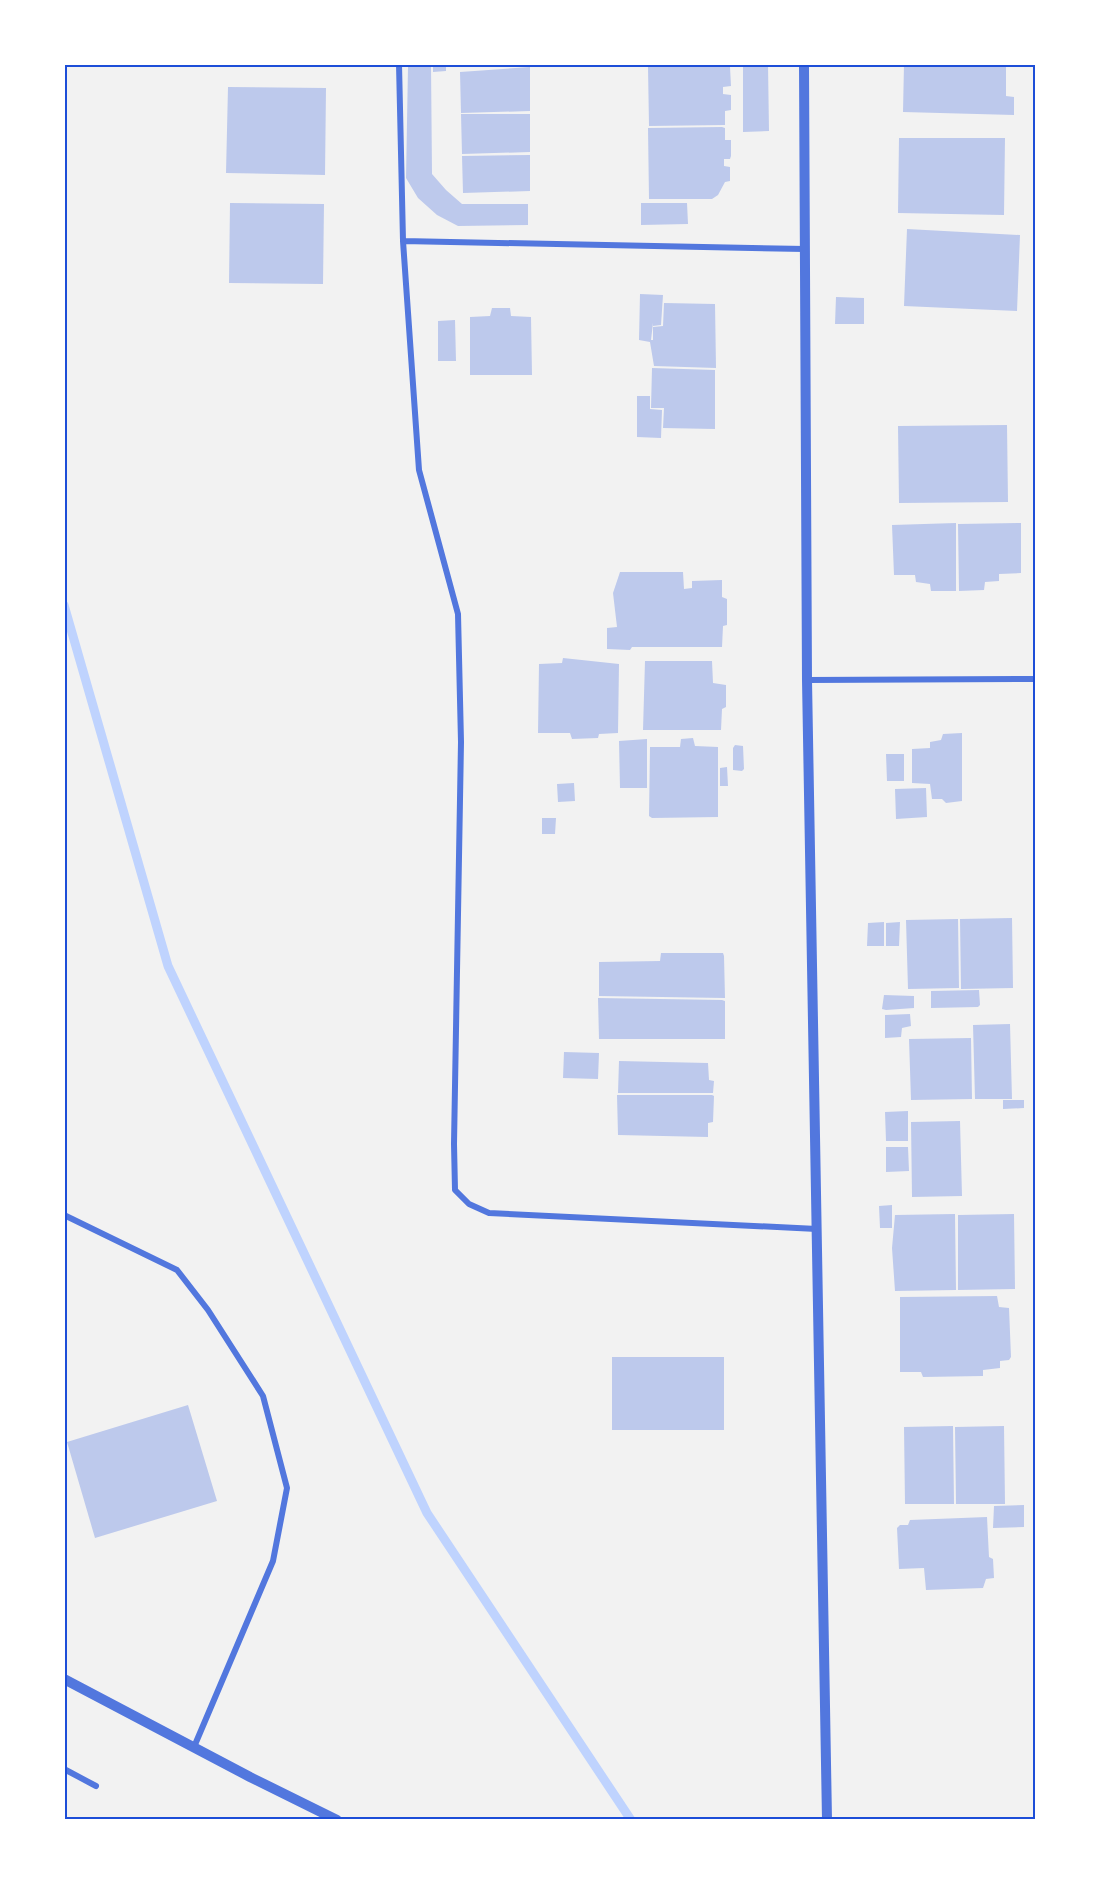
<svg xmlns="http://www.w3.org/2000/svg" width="1100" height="1884" font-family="'Roboto Condensed',sans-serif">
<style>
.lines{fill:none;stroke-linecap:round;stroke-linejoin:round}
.stream{stroke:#bfd3fe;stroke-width:9}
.building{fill:#bdc9ec}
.minor{stroke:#5277de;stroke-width:6}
.tertiary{stroke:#5277de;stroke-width:10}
.neatline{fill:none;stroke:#1d4ed8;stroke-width:2}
</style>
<rect width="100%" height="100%" fill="#f2f2f2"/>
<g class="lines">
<path class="stream" d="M64,605L168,966L427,1513L631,1820"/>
</g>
<path class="building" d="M433,64H446V71L433,72Z
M743,64H768L769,131L743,132Z
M904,64H1006V96L1014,97V115L903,112Z
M410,65H431L432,174L446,190L462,204H528V225L458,226L437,215L418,198L406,178L408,67Z
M530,67V111L461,113L460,72Z
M648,67H730L731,86L723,87V94L731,95V110L725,111V125L649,126Z
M228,87L326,88L325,175L226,173Z
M461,114H530V152L462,154Z
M722,127L725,128V140H731V156L730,159H724V166L730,167V181L725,182L718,195L712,199H649L648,128Z
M899,138H1005L1004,215L898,213Z
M530,155V191L463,193L462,156Z
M230,203L324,204L323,284L229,283Z
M641,203H687L688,224L641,225Z
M907,229L1020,235L1017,311L904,306Z
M640,294L663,295L661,325L653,326V323L651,340H653V327L663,326L664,303L715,304L716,368L654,366L650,342L639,340Z
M836,297L864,298V324H835Z
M492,308H510L511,316L531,317L532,375H470V317L490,316Z
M455,320L456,361H438V321Z
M652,368L715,370V429L663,428L664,408H651Z
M637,396H650V409L662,410L661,438L637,437Z
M1007,425L1008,502L899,503L898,426Z
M956,523V591H931L930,584L916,582L915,575H894L892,525Z
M1021,523V573L999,574V581L985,582L984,590L959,591L958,524Z
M620,572H683L684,589L692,588V581L722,580V597L727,599V625L723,626L722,647H632L630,650L607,649V628L617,627L613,593Z
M563,658L619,664L618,733L599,734L598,738L572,739L570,733H538L539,664L562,663Z
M645,661H712L713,683L726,685V707L722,709L721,730H643Z
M962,733V801L946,803L942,799H932L930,784L912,783V749L930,748V742L941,740L943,734Z
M693,738L695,746L718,747V817L652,818L649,816L650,747H680L681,739Z
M647,739V788H620L619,741Z
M735,745L743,746L744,769L742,771L733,770V748Z
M886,754H904V781H887Z
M727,767L728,786H720V768Z
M574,783L575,801L558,802L557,784Z
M926,788L927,817L896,819L895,789Z
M542,818H556L555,834H542Z
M1012,918L1013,988L961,989L960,919Z
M958,919L959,988L908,989L906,920Z
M884,922V946H867L868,923Z
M900,922L899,946H886V923Z
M661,953H723L724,956L725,998L599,996V962L660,961Z
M979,990L980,1005L978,1007L931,1008V991Z
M884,995L914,996V1008L886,1010L882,1009Z
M598,998L722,1000L725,1001V1039H599Z
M910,1014L911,1026L902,1028L901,1037L885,1038V1015Z
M1010,1024L1012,1099H975L973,1025Z
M971,1038L972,1099L911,1100L909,1039Z
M564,1052L599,1053L598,1079L563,1078Z
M619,1061L708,1063L709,1080L714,1081L713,1093H618Z
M617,1095H712L714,1096L713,1122L708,1123V1137L618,1135Z
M1003,1100H1024V1108L1003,1109Z
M908,1111V1141H886L885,1112Z
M960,1121L962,1196L912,1197L911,1122Z
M886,1147H908L909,1171L886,1172Z
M892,1205V1228H880L879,1206Z
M955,1214L956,1290L895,1291L892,1248L895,1215Z
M1014,1214L1015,1289L958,1290V1215Z
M997,1296L999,1307L1009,1308L1011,1357L1009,1360L1000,1361V1368L983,1370V1376L923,1377L921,1372H900V1297Z
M612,1357H724V1430H612Z
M188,1405L217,1501L95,1538L67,1442Z
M953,1426L954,1504H905L904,1427Z
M1004,1426L1005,1504H956L955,1427Z
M1024,1505V1527L993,1528L994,1506Z
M987,1517L989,1557L993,1559L994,1578L986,1579L983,1588L926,1590L924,1568L899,1569L897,1528L900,1525H908L910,1520Z"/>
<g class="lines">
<path class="minor" d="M399,64L403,241L805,249
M403,241L419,470L458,614L461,742L454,1144L455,1190L469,1204L489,1213L817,1229
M807,680L1036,679
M64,1215L177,1270L208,1310L263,1396L287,1488L273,1561L194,1747
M64,1769L96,1786"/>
<path class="tertiary" d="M804,64L807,680L827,1820
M64,1679L250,1777L337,1820"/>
</g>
<rect width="1100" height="1884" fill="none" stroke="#ffffff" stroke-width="132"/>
<rect x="66" y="66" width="968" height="1752" class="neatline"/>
</svg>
